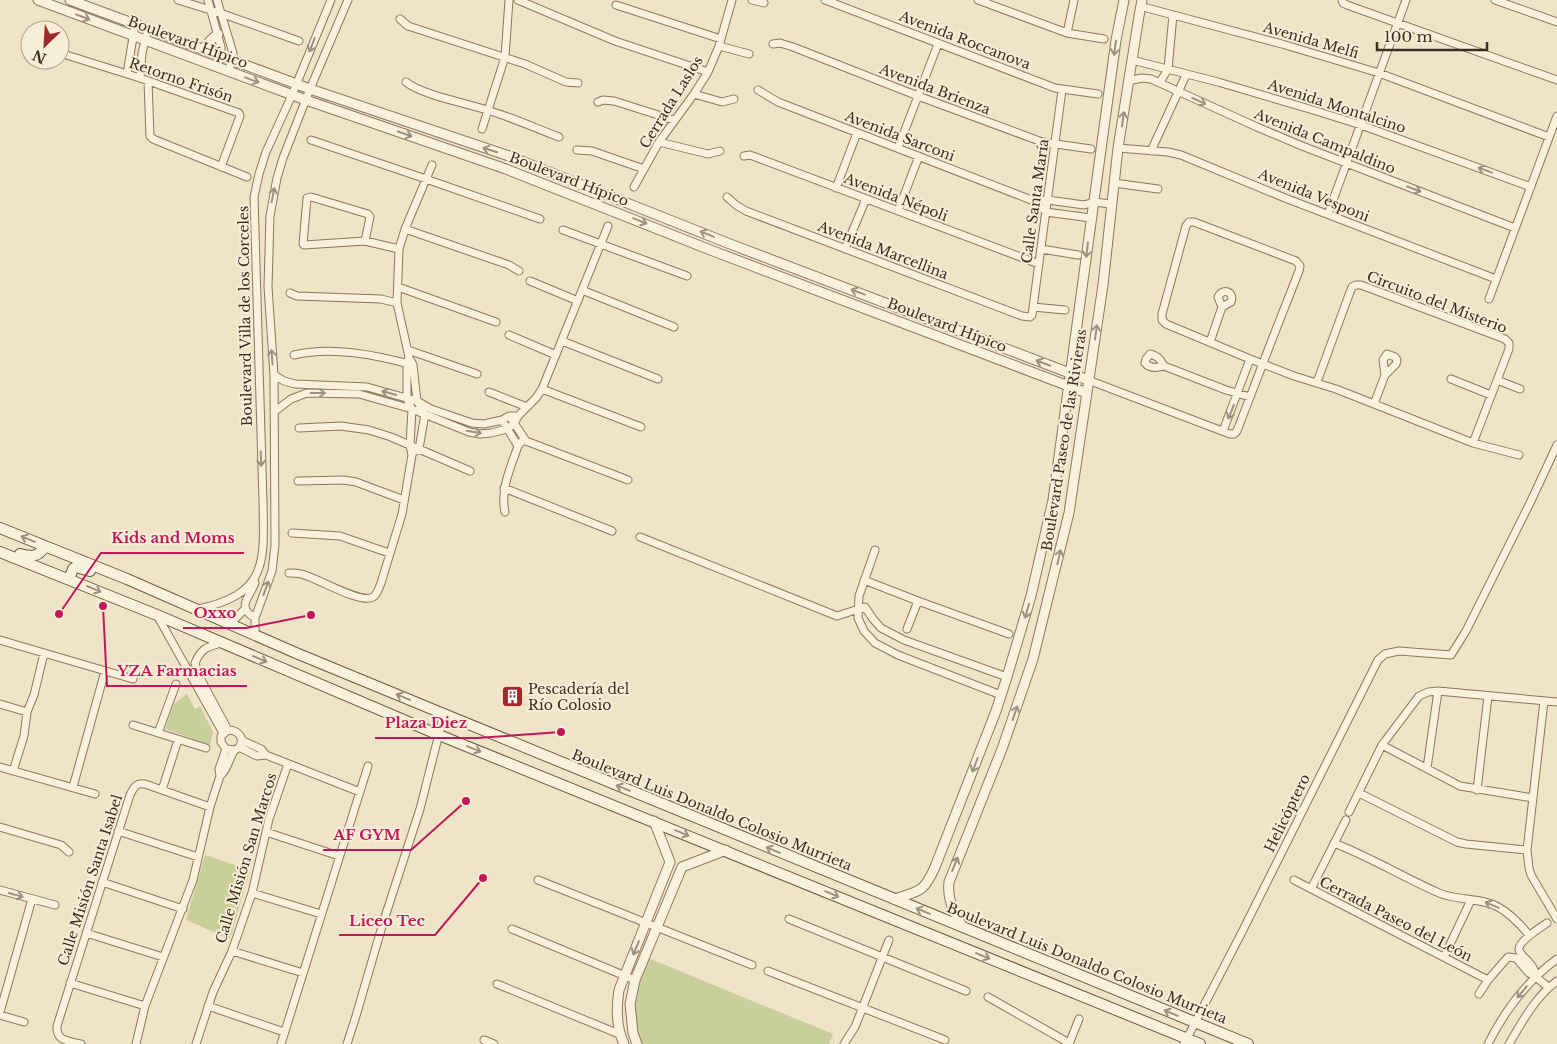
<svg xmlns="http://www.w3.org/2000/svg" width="1557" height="1044" font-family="'Libre Baskerville',serif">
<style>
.green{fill:#c9cf9b}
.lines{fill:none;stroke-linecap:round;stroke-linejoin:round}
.minor-casing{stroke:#8d765c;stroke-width:9}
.tertiary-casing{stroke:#8d765c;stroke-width:11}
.secondary-casing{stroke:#6f573f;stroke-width:12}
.minor{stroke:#faf1dc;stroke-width:7}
.tertiary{stroke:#faf1dc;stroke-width:9}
.secondary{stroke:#faf1dc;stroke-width:10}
.oneway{stroke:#9c907e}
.labels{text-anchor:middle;stroke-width:4;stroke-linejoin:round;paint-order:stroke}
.street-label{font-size:14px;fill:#3d2e20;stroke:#f7eed8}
.poi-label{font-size:14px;fill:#3d2e20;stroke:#f7eed8;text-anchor:start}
.leader{fill:none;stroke:#c2185b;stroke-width:2}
.callout-dot{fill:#c2185b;stroke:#f7eed8;stroke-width:2}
.callout-label{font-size:15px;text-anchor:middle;font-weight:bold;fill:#c2185b;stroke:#f7eed8;stroke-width:4;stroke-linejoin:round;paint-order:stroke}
</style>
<rect width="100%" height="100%" fill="#f0e4c8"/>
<path class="green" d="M187,694L195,709L200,706L213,732L210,745L165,729L174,704Z
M205,855L250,870L230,939L186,920Z
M648,958L833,1034L829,1044H640C629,1009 635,992 648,958Z"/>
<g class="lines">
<defs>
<path id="minor" d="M178,0L220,13L299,41
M208,0L221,47V56L215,66
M217,0L233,53V61L227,71
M518,0L615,41L708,72
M752,0L764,3
M825,0L1055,88L1098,94
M978,0L1067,33L1074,0
M1342,0L1343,3L1347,5L1557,80
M1495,0L1557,22
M616,5L721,39
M1147,8L1282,44L1379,73L1549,137
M400,19L408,26L525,64L566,82L578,83
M1067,33L1104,39
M773,44L780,43L793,47L918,96L1042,142L1091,149
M719,46L749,54
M60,53L140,78L239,113L240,116L221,167
M1132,60L1218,82L1313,110L1361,125L1531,187
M127,74L135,25
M140,78L142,53L148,29
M148,81L150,136L153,139L247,177
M1128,81L1142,78L1151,79L1257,127L1302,146L1515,228
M406,82C422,95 466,103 487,110C511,117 535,128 559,137
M1160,82L1168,69L1173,15
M758,90L778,102L1034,201L1046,212L1091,218
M694,94L722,102L734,99
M598,102L603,100L614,101L674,120
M482,129L505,57L509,0
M311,140L426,179L540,219
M659,142L708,154L720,151
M898,148L938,44
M1118,148L1168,152L1181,155L1285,198L1496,279
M577,150L592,151L644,169
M1151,151L1186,75
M744,156L750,155L1039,264
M1114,183L1158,189
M634,187L659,142L694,94L708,72L719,46L732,0
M836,188L857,133
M727,197L736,205L746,211L1022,316L1030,317L1032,315L1062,90
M1034,201L1048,200L1084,205L1094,202L1111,204
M898,211L919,156
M1328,214L1406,0
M405,229L509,265L519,271
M563,230L687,276
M365,241L370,217L368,214L311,197L307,198L303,244L304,245L365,241L399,249
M845,249L866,199
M1041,249L1078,255
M530,281L578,301
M398,287L496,322
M582,290L674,327
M290,293L297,296L381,299L397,303
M1489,299L1557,116
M1033,307L1065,310
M509,335L556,355
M562,341L658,379
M1210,342L1222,307L1218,297C1223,287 1235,292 1231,302L1222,307
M408,350L477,374
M294,355C332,346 376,355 413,365
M411,361L413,365L417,401L425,414L419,449L416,451
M1164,366C1161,360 1157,355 1150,354L1146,359L1145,363C1150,369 1157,368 1164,366L1226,390L1250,397
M274,375L284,381L295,384L367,387L417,401L431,409L472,423L484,424L502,420L509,416H518
M1451,379L1491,395
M1088,380L1230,434H1234L1237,431C1257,378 1278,324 1299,271L1300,266L1296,261L1194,222H1189L1186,226L1162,314V320L1166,324L1250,359L1294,376L1336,389L1473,443L1519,455
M1497,380L1520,389
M1317,382L1350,292L1352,287L1356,285H1361L1505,339L1509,343V349L1473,443
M542,389L641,427
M489,392L527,407
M1374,404L1385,375L1396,364L1397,360L1395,357L1387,354L1383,360L1385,375
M274,412L291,399L307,393L359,394L412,409L469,432L480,434L491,433L507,429L514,424L518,416L536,398L542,389L608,226
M502,420L518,446
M512,420L526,441
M299,428L341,426L369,430L391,437L470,471
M1223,431L1250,359
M526,441L628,480
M298,481L344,480L356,482L404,500
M504,488L612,531
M505,512C500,489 511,467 518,446L522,441H526
M292,533L340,536L389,553
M640,537L837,616L865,607L873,619L881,628L904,640L1007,677
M875,550L859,596L858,618L864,631L875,643L898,655L1001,695
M289,573C293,573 298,573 301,574C316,577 361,605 373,597C377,595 379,588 381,583L402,514L412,455L410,445L412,409L407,399V363L409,357L397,303L399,249L405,229L432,165
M254,580L255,583C249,598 236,607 255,618
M864,580L918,601L907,629
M918,601L1009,634
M198,609C269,594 264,561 263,501L254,197L259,174L266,152L292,95L331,0
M157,615L223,733
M230,624L245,609
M255,635V618L272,571L275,545L274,375L268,287L270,216L277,178L283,158L310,89L348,0
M0,640L133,679
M221,643C206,647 201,649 195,663L198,674L228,730
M1544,701L1527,850L1529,868L1531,875L1557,919
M0,704L27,712
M133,725L206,748
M158,733L176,684
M241,740L261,749L266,755L360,792
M1382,745L1460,786L1533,798
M239,747L257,756L266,755
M0,767L95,794
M1427,768L1438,691
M13,771L24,736L27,712L34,695L44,653
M220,776C229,768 228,760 234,751C236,749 239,748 240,746C245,736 236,730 228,730L221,736V742L226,749L235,750
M73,787L105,671
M162,790L178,740
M1477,790L1488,696
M1359,793L1457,842L1466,844L1527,850
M1349,812L1382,745L1419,696L1428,692L1438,691L1557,702
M0,827L61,845L69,852
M118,831L198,857
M266,832L339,856
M1334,843C1370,857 1403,877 1439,893C1458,901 1480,897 1498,907C1511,914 1520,924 1529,935
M538,880L752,965
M1294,880L1488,980
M102,882L183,909
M1311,889L1346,820
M0,890L55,905
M252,893L321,914
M789,919L966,991
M512,929L635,980
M86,933L163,957
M232,951L303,973
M1444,957L1471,900
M768,971L945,1040
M1536,977C1535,969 1532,966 1527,960C1524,957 1520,954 1519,950C1518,941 1540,928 1547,923
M70,983L145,1006
M497,984L619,1034
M1479,994L1488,980L1508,957L1516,958L1529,973L1536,977L1548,987
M988,997L1069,1043
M208,1006L284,1032
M0,1012L32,899
M0,1015L24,1022
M484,1040L494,1044
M81,1044C68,1041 56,1041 57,1026L130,795C134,787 136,783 145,784L210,807
M136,1044L145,1006L193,880L210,807L220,776L219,769L226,749
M196,1044L213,992L232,951L252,893L269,819L288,764
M281,1044L368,766
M347,1044L356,1016L383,923L420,809L444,714
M844,1044L855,1027L889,940
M1069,1044L1079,1019
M1184,1044L1241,934L1378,660L1385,654L1399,651L1451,655L1466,631L1530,503L1557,445
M1488,1044C1505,1010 1527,981 1557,959
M1509,1044C1522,1022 1536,996 1557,981"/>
<path id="tertiary" d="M38,0L306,100L506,169L713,251L1087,393
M70,0L310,89L509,156L730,244L1088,380
M203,49L211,40L218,34
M894,899C920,891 924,892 935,867L996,711L1007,677L1031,596L1053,500L1116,40L1124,0
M962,926C953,911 947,899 949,882L1002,749L1033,659L1069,513L1103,285L1118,148L1139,16L1142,0
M624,1044C616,1027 616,1009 619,990L670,862L654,821
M637,1044L633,1033L630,1004L635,980L682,867L726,850"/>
<path id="secondary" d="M0,528L127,579L296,653L444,714L1248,1044
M0,552L157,615L439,735L1200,1044
M20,554C32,557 39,557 45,546
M69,579L73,569L76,567L90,571"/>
</defs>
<use href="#minor" class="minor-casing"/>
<use href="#tertiary" class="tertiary-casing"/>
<use href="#secondary" class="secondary-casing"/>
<use href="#minor" class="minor"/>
<use href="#tertiary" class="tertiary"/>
<use href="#secondary" class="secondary"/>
</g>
<defs><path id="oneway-shaft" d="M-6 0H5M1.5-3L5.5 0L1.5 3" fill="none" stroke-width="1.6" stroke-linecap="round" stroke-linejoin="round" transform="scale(1.25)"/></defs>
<g class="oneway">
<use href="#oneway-shaft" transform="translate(83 17) rotate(21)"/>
<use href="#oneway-shaft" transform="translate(312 45) rotate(111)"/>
<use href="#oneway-shaft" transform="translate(1115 48) rotate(98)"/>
<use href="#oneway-shaft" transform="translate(252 80) rotate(20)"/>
<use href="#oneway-shaft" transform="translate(1199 101) rotate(25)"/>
<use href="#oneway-shaft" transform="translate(1123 119) rotate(-82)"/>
<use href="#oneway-shaft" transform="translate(405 134) rotate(19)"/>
<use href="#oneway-shaft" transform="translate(490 150) rotate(-162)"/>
<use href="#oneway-shaft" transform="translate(1485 170) rotate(-160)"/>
<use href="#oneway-shaft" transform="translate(1414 189) rotate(21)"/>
<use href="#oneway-shaft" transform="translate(273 195) rotate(-79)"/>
<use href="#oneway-shaft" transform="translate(640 221) rotate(22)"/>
<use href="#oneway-shaft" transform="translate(707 234) rotate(-158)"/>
<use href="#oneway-shaft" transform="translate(1087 250) rotate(97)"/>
<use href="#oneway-shaft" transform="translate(858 292) rotate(-159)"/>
<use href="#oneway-shaft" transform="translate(1096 332) rotate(-82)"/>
<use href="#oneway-shaft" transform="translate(272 357) rotate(-94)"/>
<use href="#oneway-shaft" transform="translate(1043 363) rotate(-159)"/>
<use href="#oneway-shaft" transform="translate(318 393)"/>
<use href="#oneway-shaft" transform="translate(389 393) rotate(-164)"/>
<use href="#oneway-shaft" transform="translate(1231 412) rotate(112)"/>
<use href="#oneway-shaft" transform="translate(474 432) rotate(10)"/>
<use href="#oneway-shaft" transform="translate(261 459) rotate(88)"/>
<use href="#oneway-shaft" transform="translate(28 539) rotate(-158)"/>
<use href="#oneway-shaft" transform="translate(1059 557) rotate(-77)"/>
<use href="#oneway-shaft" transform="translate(266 588) rotate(-70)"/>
<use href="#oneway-shaft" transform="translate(94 589) rotate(23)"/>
<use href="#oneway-shaft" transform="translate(1027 611) rotate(106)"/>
<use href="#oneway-shaft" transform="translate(260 659) rotate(23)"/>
<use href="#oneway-shaft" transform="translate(403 697) rotate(-157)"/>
<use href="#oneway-shaft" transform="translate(1015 713) rotate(-71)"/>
<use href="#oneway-shaft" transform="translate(474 749) rotate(22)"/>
<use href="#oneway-shaft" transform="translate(975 765) rotate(111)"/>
<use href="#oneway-shaft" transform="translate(623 788) rotate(-158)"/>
<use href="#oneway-shaft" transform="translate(682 833) rotate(22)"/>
<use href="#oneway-shaft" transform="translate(773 850) rotate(-157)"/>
<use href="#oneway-shaft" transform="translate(955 864) rotate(-68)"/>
<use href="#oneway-shaft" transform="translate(832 894) rotate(23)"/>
<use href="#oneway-shaft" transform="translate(16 895) rotate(15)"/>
<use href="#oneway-shaft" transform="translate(1492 905) rotate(-157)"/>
<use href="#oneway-shaft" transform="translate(923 911) rotate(-158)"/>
<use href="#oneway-shaft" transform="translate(636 948) rotate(113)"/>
<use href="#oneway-shaft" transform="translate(983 956) rotate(22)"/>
<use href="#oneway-shaft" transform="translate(1522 992) rotate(130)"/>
<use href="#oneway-shaft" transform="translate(1171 1013) rotate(-157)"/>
</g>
<defs>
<symbol id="building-square" viewBox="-11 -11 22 22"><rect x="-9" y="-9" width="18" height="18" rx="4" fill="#9e2a2b" stroke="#f7eed8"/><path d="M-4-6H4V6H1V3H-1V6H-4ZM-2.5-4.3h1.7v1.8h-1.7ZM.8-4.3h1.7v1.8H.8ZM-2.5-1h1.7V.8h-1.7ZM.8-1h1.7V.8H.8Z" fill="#fff"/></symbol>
</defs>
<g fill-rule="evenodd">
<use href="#building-square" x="500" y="684" width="25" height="25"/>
</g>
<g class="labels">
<g class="street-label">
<text transform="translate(965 40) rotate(21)" y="5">Avenida Roccanova</text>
<text transform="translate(1311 40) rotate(16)" y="5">Avenida Melfi</text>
<text transform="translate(188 42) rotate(20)" y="5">Boulevard Hípico</text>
<text transform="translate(181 80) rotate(19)" y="5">Retorno Frisón</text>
<text transform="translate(935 89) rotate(21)" y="5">Avenida Brienza</text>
<text transform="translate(671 102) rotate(-58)" y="5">Cerrada Laslos</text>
<text transform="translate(1337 106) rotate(18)" y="5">Avenida Montalcino</text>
<text transform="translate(900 136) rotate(21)" y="5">Avenida Sarconi</text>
<text transform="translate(1325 141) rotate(22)" y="5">Avenida Campaldino</text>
<text transform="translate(569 179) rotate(21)" y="5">Boulevard Hípico</text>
<text transform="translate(1314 195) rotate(22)" y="5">Avenida Vesponi</text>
<text transform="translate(896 197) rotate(21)" y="5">Avenida Népoli</text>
<text transform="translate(1035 201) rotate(-82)" y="5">Calle Santa María</text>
<text transform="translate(883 250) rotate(21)" y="5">Avenida Marcellina</text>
<text transform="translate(1437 302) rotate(21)" y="5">Circuito del Misterio</text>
<text transform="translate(245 316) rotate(-91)" y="5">Boulevard Villa de los Corceles</text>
<text transform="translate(947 325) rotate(21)" y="5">Boulevard Hípico</text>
<text transform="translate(1064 440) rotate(-81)" y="5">Boulevard Paseo de las Rivieras</text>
<text transform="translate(712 810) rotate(22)" y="5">Boulevard Luis Donaldo Colosio Murrieta</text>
<text transform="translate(1287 813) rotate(-64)" y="5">Helicóptero</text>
<text transform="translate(246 858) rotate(-73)" y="5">Calle Misión San Marcos</text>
<text transform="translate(90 880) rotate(-72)" y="5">Calle Misión Santa Isabel</text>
<text transform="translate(1396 919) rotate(27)" y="5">Cerrada Paseo del León</text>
<text transform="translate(1087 963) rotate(22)" y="5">Boulevard Luis Donaldo Colosio Murrieta</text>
</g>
<g class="poi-label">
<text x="528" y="694">Pescadería del<tspan x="528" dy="16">Río Colosio</tspan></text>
</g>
</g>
<path class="leader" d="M59 614L101 553H244M311 615L246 628H183M103 606L107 686H247M561 732L477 738H375M466 801L411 850H323M483 878L435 935H339"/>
<g class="callout-dot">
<circle cx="59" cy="614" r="5"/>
<circle cx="311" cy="615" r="5"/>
<circle cx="103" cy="606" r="5"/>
<circle cx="561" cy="732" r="5"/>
<circle cx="466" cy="801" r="5"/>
<circle cx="483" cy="878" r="5"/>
</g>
<g class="callout-label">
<text x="173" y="543">Kids and Moms</text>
<text x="215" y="618">Oxxo</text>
<text x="177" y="676">YZA Farmacias</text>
<text x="426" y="728">Plaza Diez</text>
<text x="367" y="840">AF GYM</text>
<text x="387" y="926">Liceo Tec</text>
</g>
<g transform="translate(45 45) rotate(205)"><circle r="24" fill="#f7eed8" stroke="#ada18e"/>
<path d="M0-4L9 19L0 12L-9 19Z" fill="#9e2a2b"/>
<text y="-8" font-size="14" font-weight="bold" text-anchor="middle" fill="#3d2e20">N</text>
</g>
<path d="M1377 42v8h110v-8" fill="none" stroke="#3d2e20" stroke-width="2.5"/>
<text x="1384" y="42" font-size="15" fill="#3d2e20" stroke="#f7eed8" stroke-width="4" paint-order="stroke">100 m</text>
</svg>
